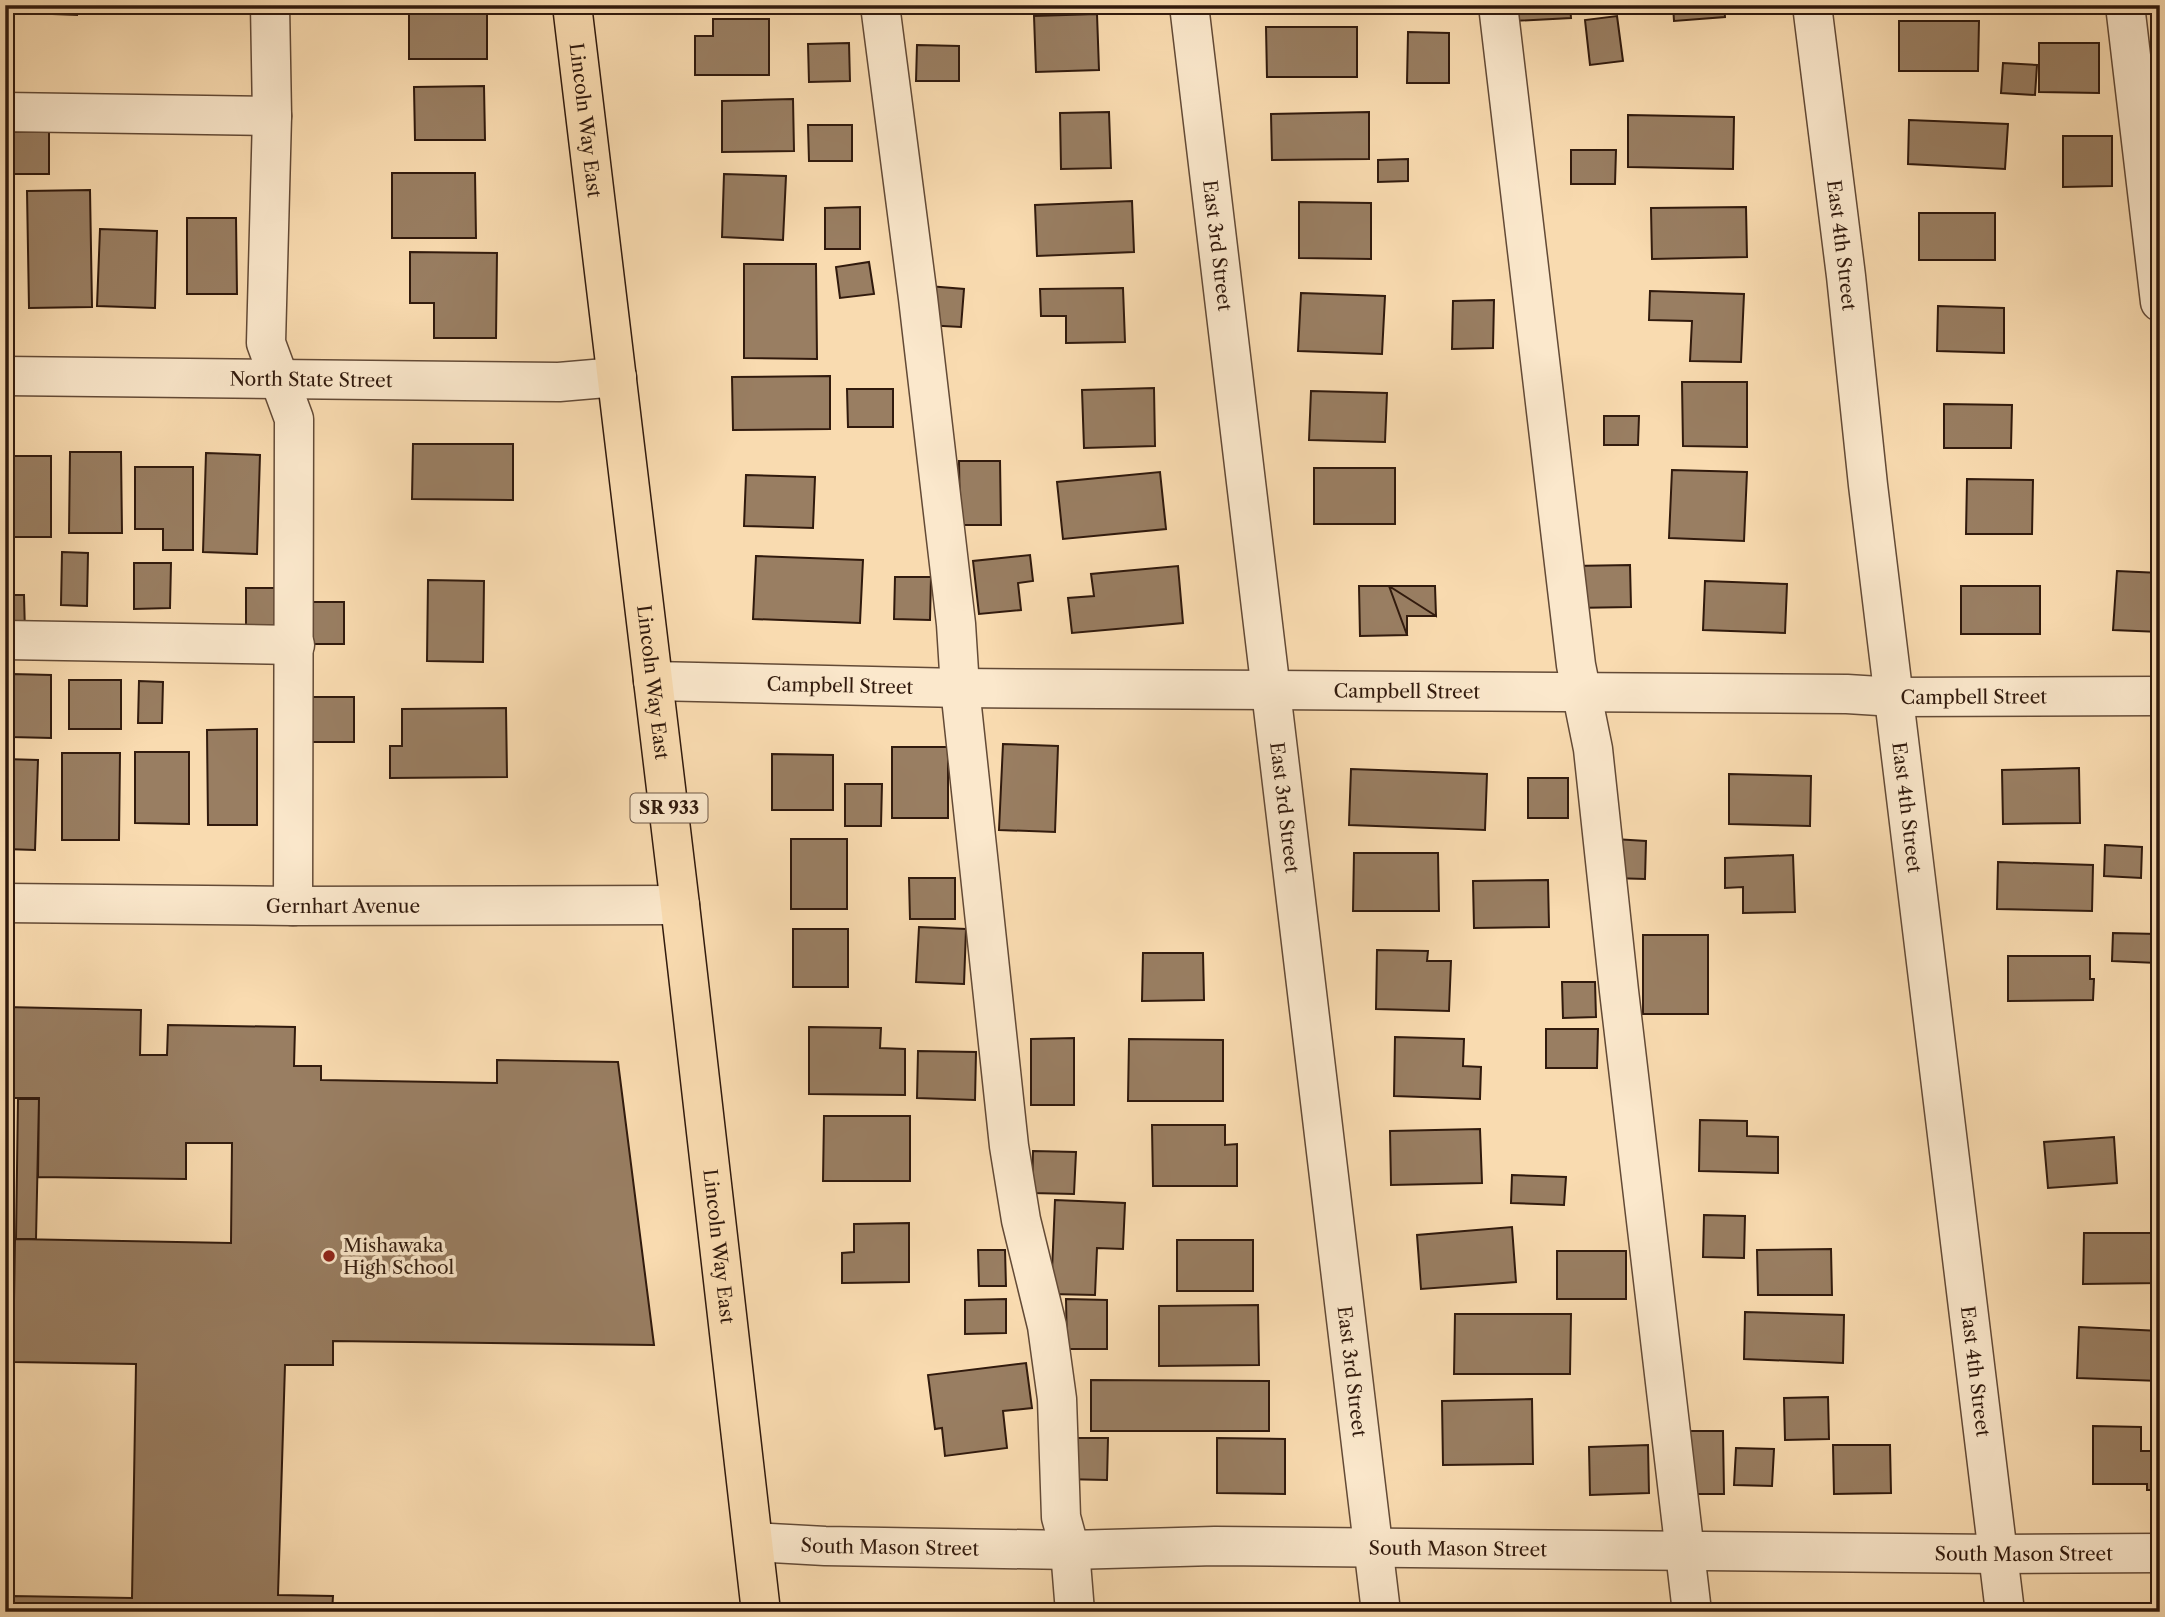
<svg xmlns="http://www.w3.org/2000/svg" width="2165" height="1617" font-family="'Libre Caslon Text',serif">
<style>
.building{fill:#997e62;stroke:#311a0d;stroke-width:2}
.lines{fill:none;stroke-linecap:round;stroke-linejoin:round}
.minor-casing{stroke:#634a36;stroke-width:41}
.major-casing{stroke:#311a0d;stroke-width:41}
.minor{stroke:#fbe8cc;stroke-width:38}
.major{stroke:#f9dbb0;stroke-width:38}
.poi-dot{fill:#8f2418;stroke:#fbe8cc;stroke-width:2.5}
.labels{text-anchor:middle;stroke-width:7;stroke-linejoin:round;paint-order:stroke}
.shield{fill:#fbe8cc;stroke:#6e5846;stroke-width:2}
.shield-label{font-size:18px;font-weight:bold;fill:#311a0d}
.street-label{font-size:19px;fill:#311a0d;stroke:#fbe8cc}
.poi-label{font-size:19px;fill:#311a0d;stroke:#fbe8cc;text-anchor:start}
</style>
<rect width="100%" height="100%" fill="#f9dbb0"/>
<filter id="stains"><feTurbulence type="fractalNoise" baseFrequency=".00286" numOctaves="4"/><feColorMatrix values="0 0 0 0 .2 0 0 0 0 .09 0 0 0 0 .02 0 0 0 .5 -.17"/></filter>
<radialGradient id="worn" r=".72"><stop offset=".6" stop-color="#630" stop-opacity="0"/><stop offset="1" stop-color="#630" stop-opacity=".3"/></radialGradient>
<path class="building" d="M27,5H77V15L27,13Z
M409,5H487V59H409Z
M1512,5H1570L1571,18L1513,21Z
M1597,5H1653L1654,9L1598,10Z
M1673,5H1724L1725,17L1674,21Z
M1097,14L1099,70L1036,72L1034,16Z
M1617,16L1623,61L1590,65L1585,20Z
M713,19H769V75H695V36H713Z
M5,20H10L11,62H5Z
M1899,21H1979L1978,71H1899Z
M1266,27H1357V77H1267Z
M1408,32L1449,33V83H1407Z
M849,43L850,81L809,82L808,44Z
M2039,43H2099V93L2039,92Z
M917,45L959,46V81H916Z
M2003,63L2037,65L2035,95L2001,93Z
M484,86L485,140H415L414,87Z
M793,99L794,151L722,152V101Z
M1109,112L1111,168L1061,169L1060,113Z
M1369,112V159L1272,160L1271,114Z
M1628,115L1734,117L1733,169L1628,167Z
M1909,120L2008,124L2005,169L1908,164Z
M808,125H852V161H809Z
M49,131V174H12V132Z
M2063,136H2112V186L2063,187Z
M1571,150H1616L1615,184H1571Z
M1408,159V181L1378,182V160Z
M392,173H475L476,238H392Z
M724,174L786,176L783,240L722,237Z
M90,190L92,307L29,308L27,191Z
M1132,201L1134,252L1037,256L1035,205Z
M1299,202L1371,203V259L1299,258Z
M860,207V249H825V208Z
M1746,207L1747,257L1652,259L1651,208Z
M1919,213H1995V260H1919Z
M187,218H236L237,294H187Z
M100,229L157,231L155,308L97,306Z
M410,252L497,253L496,338H434V303H410Z
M869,262L874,294L840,298L836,267Z
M744,264H816L817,359L744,358Z
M928,286L964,289L961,327L925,325Z
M1123,288L1125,342L1066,343V316H1041L1040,289Z
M1650,291L1744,294L1741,362L1690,361L1692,321L1649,320Z
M1301,293L1385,296L1382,354L1298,351Z
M1494,300L1493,348L1452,349L1453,301Z
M1938,306L2004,308V353L1937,351Z
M830,376V429L733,430L732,377Z
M1682,382H1747V447L1683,446Z
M1154,388L1155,446L1084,448L1082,390Z
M847,389H893V427H848Z
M1311,391L1387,393L1385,442L1309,440Z
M1944,404L2012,405L2011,448H1944Z
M1604,416H1639L1638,445H1604Z
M413,444H513V500L412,499Z
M70,452H121L122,533H69Z
M206,453L260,455L257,554L203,552Z
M5,456H51V537H5Z
M959,461H1000L1001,525H960Z
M135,467H193V550H163V529H135Z
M1314,468H1395V524H1314Z
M1672,470L1747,472L1744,541L1669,538Z
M1160,472L1166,529L1063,539L1057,482Z
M746,475L815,477L813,528L744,526Z
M1967,479L2033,480L2032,534H1966Z
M62,552L88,553L87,606L61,605Z
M1030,555L1033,581L1018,583L1021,610L979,614L973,561Z
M756,556L863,560L860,623L753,619Z
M134,563H171L170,608L134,609Z
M1630,565L1631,607L1573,608L1572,566Z
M1178,566L1183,623L1072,633L1068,598L1094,596L1091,574Z
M2117,571L2160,573V632L2113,630Z
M895,577H931L930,620L894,619Z
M428,580L484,581L483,662L427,661Z
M1705,581L1787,584L1785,633L1703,630Z
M1359,586H1389L1407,635L1360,636Z
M1359,586H1435L1436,616H1407V635L1360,636Z
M1389,586H1435L1436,616Z
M1961,586H2040V634H1961Z
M246,588H276V633H246Z
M5,595H24L25,633L5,634Z
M302,602H344V644H302Z
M12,674L51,675V738L11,737Z
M69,680H121V729H69Z
M139,681L163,682L162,723H138Z
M309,697H354V742H309Z
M506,708L507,777L390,778V746H402V709Z
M257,729V825H208L207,730Z
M1003,744L1058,746L1055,832L999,830Z
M892,747H948V818H892Z
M135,752H189V824L135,823Z
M62,753H120L119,840H62Z
M772,754L833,755V810H772Z
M5,759L38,760L35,850L5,849Z
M2079,768L2080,823L2003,824L2002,770Z
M1351,769L1487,774L1485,830L1349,825Z
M1729,774L1811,776L1810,826L1729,824Z
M1528,778H1568V818H1528Z
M845,784H882L881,826H845Z
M791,839H847V909H791Z
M1614,839L1646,841L1645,879L1612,878Z
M2105,845L2142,847L2141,878L2104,876Z
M1354,853H1438L1439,911H1353Z
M1793,855L1795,912L1743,913V887L1725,888V858Z
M1998,862L2093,865L2092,911L1997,909Z
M909,878H955V919H910Z
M1548,880L1549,927L1474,928L1473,881Z
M919,927L966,929L964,984L916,982Z
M793,929H848V987H793Z
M2113,933L2158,934L2157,963L2112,961Z
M1643,935H1708V1014H1643Z
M1377,950L1428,951L1427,961H1451L1449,1011L1376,1009Z
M1143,953H1203L1204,1000L1142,1001Z
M2008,956H2090V979H2094L2093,1000L2008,1001Z
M1562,982H1595L1596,1017L1563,1018Z
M5,1007L141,1010L140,1055H167L168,1025L295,1027L294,1066H321V1080L497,1083V1060L618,1062L654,1345L333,1341V1365H285L278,1595L333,1596L332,1612H12L13,1596L132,1598L136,1364L13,1362L15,1239L231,1243L232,1143H186V1179L38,1177L39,1098H5Z
M809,1027L881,1028L880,1048L905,1049V1095L809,1094Z
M1546,1029H1598L1597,1068H1546Z
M1395,1037L1464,1039L1463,1066L1481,1067L1480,1099L1394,1096Z
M1074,1038V1105H1031V1039Z
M1129,1039L1223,1040V1101H1128Z
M918,1051L976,1052L975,1100L917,1098Z
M18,1099H39L36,1239H16Z
M824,1116H910V1181H823Z
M1700,1120L1747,1121V1136L1778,1137V1173L1699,1171Z
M1152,1125H1225V1145L1237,1144V1186H1153Z
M1480,1129L1482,1183L1391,1185L1390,1131Z
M2114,1137L2117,1183L2048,1188L2044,1142Z
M1033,1151L1076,1152L1074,1194L1032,1193Z
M1512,1175L1566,1177L1564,1205L1511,1203Z
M1055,1200L1125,1203L1123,1249L1097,1248L1095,1295L1051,1294Z
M1704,1215L1745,1216L1744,1258L1703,1257Z
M909,1223V1282L842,1283V1253L854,1252V1224Z
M1512,1227L1516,1282L1421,1289L1417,1235Z
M2084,1233H2160V1283L2083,1284Z
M1177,1240H1253V1291H1177Z
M1831,1249L1832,1295H1758L1757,1250Z
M978,1250H1005L1006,1286H979Z
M1557,1251H1626V1299H1557Z
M1006,1299V1333L965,1334V1300Z
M1066,1299L1107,1300V1349H1067Z
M1258,1305L1259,1365L1159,1366V1306Z
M1745,1312L1844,1315L1843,1363L1744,1359Z
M1455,1314H1571L1570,1374H1454Z
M2079,1327L2160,1331V1381L2077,1378Z
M1026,1363L1032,1408L1003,1411L1007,1448L945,1456L942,1428L935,1429L928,1375Z
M1091,1380L1269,1381V1431H1091Z
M1828,1397L1829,1439L1785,1440L1784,1398Z
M1532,1399L1533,1464L1443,1465L1442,1401Z
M2093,1426L2141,1427V1451H2160V1490H2147V1484H2093Z
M1681,1431H1723L1724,1494H1681Z
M1063,1438H1108L1107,1480L1062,1479Z
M1217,1438L1285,1439V1494L1217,1493Z
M1648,1445L1649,1493L1590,1495L1589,1447Z
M1833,1445H1890L1891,1493L1834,1494Z
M1736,1448L1774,1449L1772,1486L1734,1485Z"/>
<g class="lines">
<defs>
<g id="minor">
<path d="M270,5L272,116L266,343L294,419L293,906"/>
<path d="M880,5L918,298L956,624L960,688L1009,1146L1021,1220L1047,1326L1057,1399L1061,1517L1070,1550L1075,1612"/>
<path id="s1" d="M1189,5L1381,1612"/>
<path d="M1498,5L1576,665L1593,749L1619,991L1692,1612"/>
<path id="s2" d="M1812,5L1846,276L1868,485L2005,1612"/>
<path d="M2125,5L2160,302"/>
<path d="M5,112L272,116"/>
<path id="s3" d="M5,376L559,382L617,377"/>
<path d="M5,640L295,645"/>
<path id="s4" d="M653,681L960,688L1847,694L1895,697L2160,696"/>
<path id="s5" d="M5,903L293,906L680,905"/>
<path id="s6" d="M754,1542L825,1546L1070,1550L1215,1546L1998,1554L2160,1553"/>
</g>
<g id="major">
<path id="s7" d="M572,5L680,905L761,1612"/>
</g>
</defs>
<use href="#minor" class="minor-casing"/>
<use href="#major" class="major-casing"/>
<use href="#minor" class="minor"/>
<use href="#major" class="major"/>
</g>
<circle class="poi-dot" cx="329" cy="1256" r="7"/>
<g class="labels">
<rect class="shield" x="630.5" y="793.5" width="77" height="29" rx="5"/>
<g class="shield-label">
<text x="669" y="814">SR 933</text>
</g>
<g class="street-label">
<text dy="7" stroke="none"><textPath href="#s7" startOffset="116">Lincoln Way East</textPath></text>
<text dy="7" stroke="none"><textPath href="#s2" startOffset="242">East 4th Street</textPath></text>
<text dy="7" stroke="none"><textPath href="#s1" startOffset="242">East 3rd Street</textPath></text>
<text dy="7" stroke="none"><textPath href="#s3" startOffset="306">North State Street</textPath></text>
<text dy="7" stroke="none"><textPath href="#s7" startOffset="682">Lincoln Way East</textPath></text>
<text dy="7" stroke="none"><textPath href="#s4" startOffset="187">Campbell Street</textPath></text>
<text dy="7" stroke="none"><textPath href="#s4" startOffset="754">Campbell Street</textPath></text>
<text dy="7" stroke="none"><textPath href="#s4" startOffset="1321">Campbell Street</textPath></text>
<text dy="7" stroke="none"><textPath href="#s2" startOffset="808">East 4th Street</textPath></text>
<text dy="7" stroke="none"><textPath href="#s1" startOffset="808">East 3rd Street</textPath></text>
<text dy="7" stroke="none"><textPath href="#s5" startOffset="338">Gernhart Avenue</textPath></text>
<text dy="7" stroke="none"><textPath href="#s7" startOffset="1250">Lincoln Way East</textPath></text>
<text dy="7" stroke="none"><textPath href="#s2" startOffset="1376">East 4th Street</textPath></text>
<text dy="7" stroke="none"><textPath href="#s1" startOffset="1376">East 3rd Street</textPath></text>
<text dy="7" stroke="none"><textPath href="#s6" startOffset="136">South Mason Street</textPath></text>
<text dy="7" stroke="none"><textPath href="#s6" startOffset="704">South Mason Street</textPath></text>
<text dy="7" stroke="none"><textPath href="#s6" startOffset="1270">South Mason Street</textPath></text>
</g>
<g class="poi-label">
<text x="343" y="1252">Mishawaka<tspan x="343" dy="22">High School</tspan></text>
</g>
</g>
<rect width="2165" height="1617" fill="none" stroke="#f9dbb0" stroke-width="28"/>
<rect x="7" y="7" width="2151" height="1603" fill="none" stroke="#311a0d" stroke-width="3.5"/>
<rect x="14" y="14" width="2137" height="1589" fill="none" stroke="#311a0d" stroke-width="2"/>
<rect width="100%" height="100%" filter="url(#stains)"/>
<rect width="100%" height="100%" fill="url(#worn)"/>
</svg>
